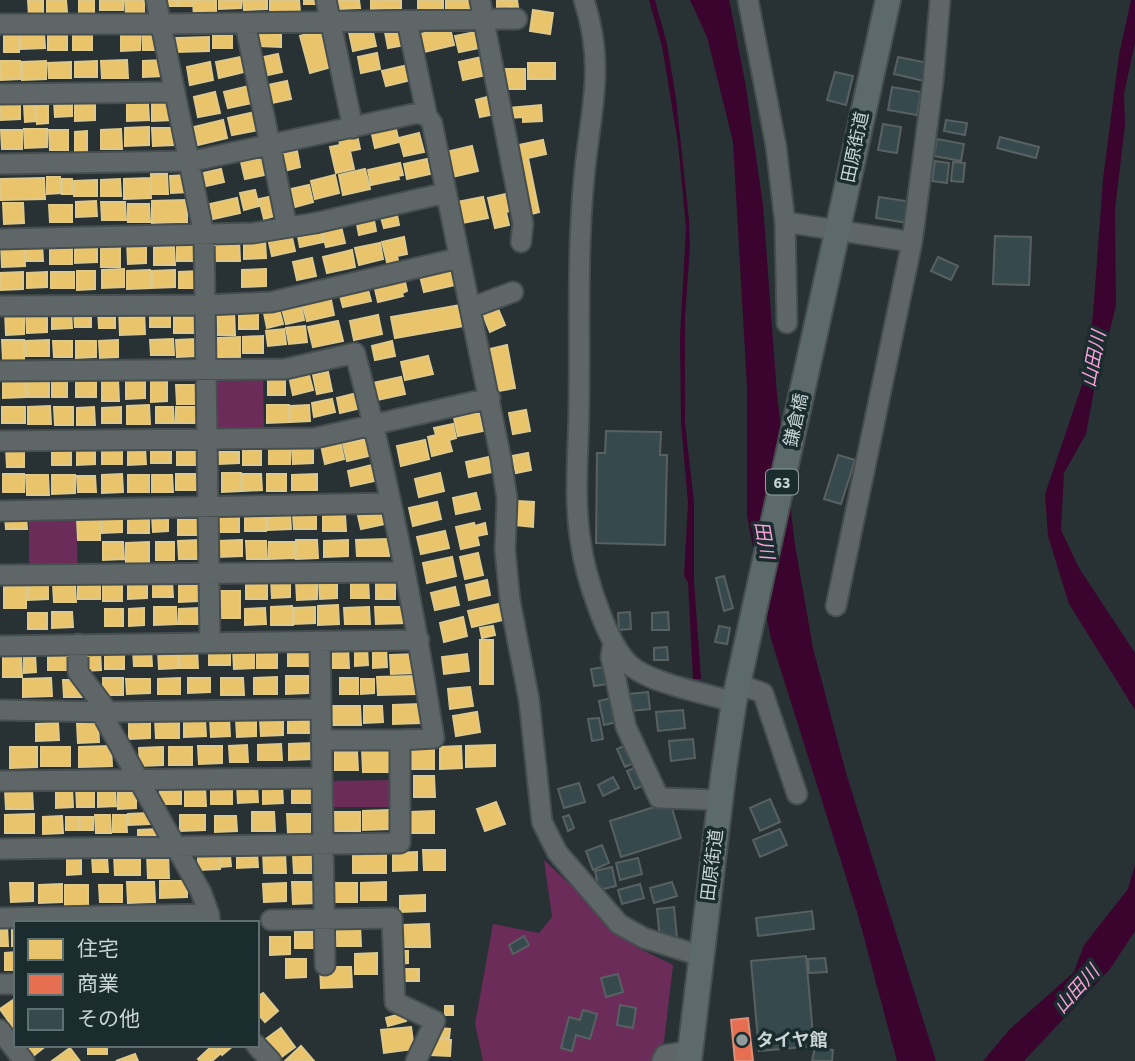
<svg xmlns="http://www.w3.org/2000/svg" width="1135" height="1061" font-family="'Source Sans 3','Noto Sans JP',sans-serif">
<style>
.green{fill:#6c2c59}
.water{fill:#3a042e}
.homes{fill:#e9c46a;stroke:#dfc98a;stroke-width:2}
.shops{fill:#e76f51;stroke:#de8d79;stroke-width:2}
.building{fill:#364a4d;stroke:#586062;stroke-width:2}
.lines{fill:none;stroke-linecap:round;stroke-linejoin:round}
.minor-casing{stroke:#464e4f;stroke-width:23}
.major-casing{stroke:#464e4f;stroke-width:28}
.minor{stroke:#5e6668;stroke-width:19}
.major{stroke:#5d6a6b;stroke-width:24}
.poi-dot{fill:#919b9d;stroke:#1a2c2e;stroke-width:2.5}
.labels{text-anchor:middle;stroke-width:7;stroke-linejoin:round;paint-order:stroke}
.shield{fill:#1a2c2e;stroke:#94a2a4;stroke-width:2}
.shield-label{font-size:16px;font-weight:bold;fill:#c9d4d6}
.street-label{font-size:18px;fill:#c9d4d6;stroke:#1a2c2e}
.poi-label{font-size:18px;font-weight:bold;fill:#c9d4d6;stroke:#1a2c2e;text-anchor:start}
.water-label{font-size:19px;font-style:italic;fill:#f9a0d8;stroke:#1a2c2e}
</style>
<rect width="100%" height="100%" fill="#283234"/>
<path class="green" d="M263,375L264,431L216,432L214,377Z
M76,516L78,570H29V517Z
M394,780L395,807H331V781Z
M544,860L636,947L673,965L664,1042L650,1061H483L475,1024L493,924L539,933L552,917Z"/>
<path class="water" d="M649,0H655L667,44L676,98L689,220L690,248L685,318V423L694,502V581L701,679H693L688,582L684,576L688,503L681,423L680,337L686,228L678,143L662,46Z
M690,0H729L731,9L746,87L763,205L777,394L795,545L813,648L846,773L936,1061H897L858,915L771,639L747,516V387L733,142L707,37Z
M1131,0H1135V43L1124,94L1125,125L1115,209L1116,306L1094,391L1086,434L1064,473L1061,530L1079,568L1135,653V710L1069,604L1048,536L1045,494L1083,382L1093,315L1103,179L1119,55Z
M1135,864V931L1110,969L1024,1061H983L1010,1029L1074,972L1084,945L1128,889Z"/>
<path class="homes" d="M28,0H43V16H29Z
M47,0H66L67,12H47Z
M79,0H94V13H79Z
M100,0H123V10H100Z
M125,0H144V16H126Z
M164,0H177V6H164Z
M179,0H192V6H179Z
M193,0H216V17L194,18Z
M219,0H241V8L219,9Z
M243,0H267V9L244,10Z
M270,0H299L300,12H270Z
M304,0H316L317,4H304Z
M338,0H359L360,8L338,9Z
M371,0H401V8L371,9Z
M418,0H443V9L418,10Z
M446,0H471L472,9L446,10Z
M497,0H517L518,7H497Z
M533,10L553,13L550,34L530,31Z
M372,28L376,46L353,51L349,32Z
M402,28L405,45L388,48L385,32Z
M450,28L454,45L424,52L420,34Z
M121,30H140V50L121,51Z
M232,30V48H213V31Z
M321,30L331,67L310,73L300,36Z
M142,31H157L158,50H143Z
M259,31H281V47L259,46Z
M67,32V50H48V33Z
M73,32H92V50H73Z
M476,32L479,48L459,52L455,36Z
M44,33L45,48L21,49V34Z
M4,35H19V52H4Z
M209,37V51L176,52V38Z
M377,53L380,69L361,73L358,57Z
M278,54L282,72L263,76L259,58Z
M241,57L244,72L219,78L216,62Z
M482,57L486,75L463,80L459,62Z
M127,60L128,78H102L101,61Z
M164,60V76L143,77V61Z
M0,61H20V79L1,80Z
M46,61V79L22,80V62Z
M97,61V77H75V62Z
M71,62V78H49L48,63Z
M210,62L213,80L190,85L187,67Z
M528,63H555V79H528Z
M408,65L411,80L386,86L382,71Z
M502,69H525V89H502Z
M287,81L291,99L272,103L268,85Z
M249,86L252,103L228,108L224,92Z
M215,92L220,113L198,117L194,97Z
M491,96L495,114L480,117L476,100Z
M72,100V116L55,117L54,101Z
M75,101H95V120L75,121Z
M0,102H20V119L0,120Z
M152,102H173V120L152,121Z
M127,103H148L149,120L127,121Z
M24,105H35L36,121L25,122Z
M37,105H48V123L37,124Z
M541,105L542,121L523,122V117L508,118L507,108Z
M255,112L259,130L232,135L228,118Z
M223,120L227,138L198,145L194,127Z
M395,125L399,142L375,148L371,130Z
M149,127V145L125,146V128Z
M152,128H174V145L153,146Z
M24,129H47V147L25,148Z
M121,129L122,149H101V130Z
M1,130H22V149H2Z
M49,130H68V150H50Z
M87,131V154H75V132Z
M419,133L424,152L404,156L399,138Z
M357,135L360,149L350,151L354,169L336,173L330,147L340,145L339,139Z
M543,140L546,154L528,158L539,212L528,215L514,146Z
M472,146L478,171L452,177L446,152Z
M297,151L300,167L280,172L276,155Z
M265,157L269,174L245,179L241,162Z
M427,159L430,174L407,179L404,164Z
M400,163L403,175L398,176L399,179L371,185L368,170Z
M221,169L224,182L206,186L203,173Z
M365,169L370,189L343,195L339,175Z
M151,174H167L168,194H151Z
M189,175V192L171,193L170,176Z
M335,175L339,193L315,199L311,181Z
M47,177H60L61,193L47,194Z
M44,178L45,199L0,200V179Z
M150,178L151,198L124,199V179Z
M62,179H72V194H62Z
M120,179L121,196H101V180Z
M97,180V196H74V181Z
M309,185L313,202L295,207L291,189Z
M255,190L259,206L244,210L240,193Z
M510,193L514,210L506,212L509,225L495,228L488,198Z
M274,196L278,215L264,219L259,199Z
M483,197L488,218L462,223L457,202Z
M237,198L240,213L213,219L210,204Z
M187,200V222L152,223V201Z
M96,201L97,216L76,217V202Z
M101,202H125L126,220H102Z
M3,203H23L24,223L4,224Z
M128,204H149L150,222H128Z
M49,205H72V222H50Z
M396,210L399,225L384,228L380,214Z
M373,215L376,231L359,235L356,219Z
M340,222L345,243L326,247L321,226Z
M320,226L323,242L300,247L297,231Z
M291,233L295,251L272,256L268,238Z
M404,237L407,254L397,256L399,264L388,266L382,242Z
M239,239L240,261H213V240Z
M146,240V263L128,264L127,241Z
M244,240H265L266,258L244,259Z
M97,242V262L75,263V243Z
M1,243H24L25,266L2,267Z
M25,243H42L43,261H26Z
M50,243H72V264H50Z
M380,243L383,259L359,265L355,248Z
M177,245H199L200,261H177Z
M174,246L175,265H154V247Z
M101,248H120V267H101Z
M352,250L355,267L327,273L323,257Z
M312,258L316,276L297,280L293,262Z
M451,265L455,285L424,292L419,272Z
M124,269V287L102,288V270Z
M266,269V286L242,287V270Z
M150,270L151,288L127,289V271Z
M175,270V287L152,288V271Z
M77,271H95V289L77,290Z
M200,271V288H179V272Z
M23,272V289L1,290V273Z
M47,272V287L27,288V273Z
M51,272H74V288H51Z
M399,279L400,283L405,282L407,291L402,293L403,296L378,302L374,285Z
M367,286L371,301L343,307L339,292Z
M330,295L334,315L307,321L302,302Z
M300,301L304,320L286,324L281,305Z
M278,305L283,324L267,328L263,308Z
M461,305L464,326L395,338L391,317Z
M217,309H234L235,335H218Z
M498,309L505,325L490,332L483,315Z
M52,310H71L72,328L52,329Z
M98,310H115V328H99Z
M119,310H144L145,334L120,335Z
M5,311H24V334L6,335Z
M26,311H47V332L27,333Z
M74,311H91V327H75Z
M150,311H170V327H150Z
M239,311H258V329H239Z
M200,312V333H174V313Z
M378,315L382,334L354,340L350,321Z
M338,321L343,341L313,347L308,327Z
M305,326L307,342L289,344L286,328Z
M284,329L286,344L268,346L266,331Z
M263,336V353H243V337Z
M240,337V357L217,358V338Z
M173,339L174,355H151L150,340Z
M197,339L198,356L177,357L176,340Z
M2,340H24V360H3Z
M49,340V356H26V341Z
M118,340V357L100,358L99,341Z
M53,341H72V357H54Z
M76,341H96V357L76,358Z
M392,341L395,356L375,360L372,346Z
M507,345L515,388L498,391L490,349Z
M428,356L433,374L405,380L401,362Z
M308,371L313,390L293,395L289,376Z
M328,372L332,391L317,394L313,375Z
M401,377L405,394L377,400L373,383Z
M145,379V398L126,399V380Z
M151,379H167V401L151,402Z
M268,379H285V395H268Z
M49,380V397H28L27,381Z
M102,380H118L119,401H102Z
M3,381H25L26,397L3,398Z
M52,381H67V397H52Z
M76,381H96V397H76Z
M176,385H196V404H177Z
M361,392L365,407L340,413L337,398Z
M332,399L335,412L314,417L312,403Z
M149,405L150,424H127V406Z
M267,405H289V422L267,423Z
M309,405L310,421L291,422V406Z
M50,406L51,424H28V407Z
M2,407H25V423H2Z
M54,407H73V425H55Z
M94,407L95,425H77V408Z
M121,407V423H102V408Z
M156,407H173L174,423H156Z
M176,407H197V423H176Z
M526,410L530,431L513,434L509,413Z
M479,412L483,431L458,436L454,418Z
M453,424L456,438L449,440L452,451L432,456L428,437L436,435L434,428Z
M370,438L373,455L347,461L343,444Z
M425,440L429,459L401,466L397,446Z
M340,441L344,459L325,464L321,445Z
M6,447H24V467H7Z
M177,447H197V465H177Z
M52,448H71V465H52Z
M77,448H95V464L77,465Z
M102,448H122V464H102Z
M128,448H145L146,464L128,465Z
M151,448H171V463H151Z
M290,448V464H269V449Z
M292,449H313V463L293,464Z
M243,451H261V465H243Z
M218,452H239V463L219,464Z
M528,453L531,470L516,473L512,456Z
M489,457L492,472L469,477L466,462Z
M376,464L379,480L351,486L348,471Z
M222,473H241V491L222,492Z
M440,473L444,491L419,497L415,479Z
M3,474H24V492H3Z
M122,474L123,492L102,493V475Z
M176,474H199V490H176Z
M243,474H261L262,490L243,491Z
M267,474H286V491H267Z
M317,474V490H292V475Z
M26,475H48L49,495H27Z
M52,475H75V493L52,494Z
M128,475H149V492H128Z
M152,475H172L173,492H152Z
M77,476H95L96,492H78Z
M476,493L480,509L456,514L453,498Z
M517,501L534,502L533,527L516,525Z
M437,502L441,519L413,526L409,508Z
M381,506L385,524L361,529L357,511Z
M268,514H290L291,529L268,530Z
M293,514H316V529H294Z
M168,515V531L153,532L152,516Z
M239,515V532H218V516Z
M266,515V531H245V516Z
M323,515H345L346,531H323Z
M5,516H26L27,529H6Z
M102,516H122V532L102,533Z
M128,516H149V533H128Z
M178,516H201V535H178Z
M77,519H100V540H78Z
M474,523L475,526L485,523L487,534L477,536L479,545L461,549L456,527Z
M445,531L449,548L421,554L417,537Z
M388,539L389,556H357L356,540Z
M201,540L202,559H179L178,541Z
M242,540V556L218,557V541Z
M296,540H317L318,558L296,559Z
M348,540V556L324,557V541Z
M246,541H266L267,559H247Z
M103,542H123L124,559L103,560Z
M149,542V564L126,565V543Z
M156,542H174V560H156Z
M269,542H294V558L269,559Z
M478,553L483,575L465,579L460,557Z
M452,557L456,576L427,583L423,563Z
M271,580H290V597L272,598Z
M319,580H337V598L320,599Z
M368,580L369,598H351V581Z
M487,580L490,595L469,600L466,585Z
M28,581H48V599L28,600Z
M147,581V598L128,599V582Z
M153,581H172L173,597H153Z
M246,581H267V599H246Z
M296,581H317V599L297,600Z
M376,581H395V599H376Z
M100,582V599H78V583Z
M198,582L199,601L179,602V583Z
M103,583H122V601H103Z
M53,584H75L76,602H54Z
M26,585V608H4V586Z
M455,587L459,605L435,610L431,593Z
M219,591H240V618H219Z
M503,603L507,619L472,627L468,611Z
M338,605L339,624L318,625V606Z
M292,606L293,625H271V607Z
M154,607H176L177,624L154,625Z
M315,607V623L294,624V608Z
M369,607L370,624H345L344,608Z
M375,607H407V623L376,624Z
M144,608V625L129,626V609Z
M199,608L200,624H179V609Z
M265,608L266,624L245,625V609Z
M105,609H123V626H105Z
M52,612H72L73,627L52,628Z
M28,613H47V629H28Z
M463,617L467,636L444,642L440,623Z
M493,626L495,635L482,638L480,628Z
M480,640H493V684H480Z
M355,647H367L368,665L355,666Z
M386,647L387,667L373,668V648Z
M254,648V668L234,669L233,649Z
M333,648H348L349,668H333Z
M151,649L152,666H134L133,650Z
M230,649V665H209V650Z
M314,649V666H288V650Z
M100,650L101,670L83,671V651Z
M124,650V669H105V651Z
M197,650L198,668H180V651Z
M257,650H277V668H257Z
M48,651H69L70,670H48Z
M158,651H178V668L159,669Z
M3,654H21L22,677H3Z
M24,654H35L36,672L24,673Z
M417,654V673L391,674L390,655Z
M467,654L469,671L444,674L442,657Z
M286,676H308V693L286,694Z
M415,676L416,694L378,695L377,677Z
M277,677V694H254V678Z
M51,678L52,696L23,697V679Z
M103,678H123V695H103Z
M180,678V694H158V679Z
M188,678H210V692L188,693Z
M221,678H243L244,695H221Z
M340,678H358V694H340Z
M126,679H150V693L127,694Z
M361,679H374V693L361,694Z
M63,680H81L82,697H64Z
M470,687L473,706L450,709L448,689Z
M421,704V723L393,724V705Z
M332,706H360L361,725H333Z
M364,706H382L383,722L364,723Z
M477,712L480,732L456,736L453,716Z
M309,716L310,733H288V717Z
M179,718V738H156L155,719Z
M229,718L230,736L211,737L210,719Z
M283,718V735L261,736L260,719Z
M150,719V738L129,739V720Z
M205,719L206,736L184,737V720Z
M236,719H256V736L237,737Z
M58,723L59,740L36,741V724Z
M77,723H98L99,742L78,743Z
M313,743V759L289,760V744Z
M281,744L282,760H258V745Z
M247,745L248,762H230L229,746Z
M495,745V766L466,767V746Z
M111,746L112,766L79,767V747Z
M198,746H222V763L199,764Z
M461,746L462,768L440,769V747Z
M10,747H37V767L10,768Z
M41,747H70V766H41Z
M163,747V765L140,766L139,748Z
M169,747H192V765H169Z
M391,748V772H363L362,749Z
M411,748H434V769H412Z
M335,752H357L358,770H335Z
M414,776H434L435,797H414Z
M237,785H257L258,802L238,803Z
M94,786V807H77L76,787Z
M263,786H282L283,803L263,804Z
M311,786L312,803H292V787Z
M181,787V804H160V788Z
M205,787L206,806H185V788Z
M211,787H232V804H211Z
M56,788H72L73,807L56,808Z
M98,788H115L116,806L98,807Z
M5,790H32L33,809H6Z
M118,792H136V808L118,809Z
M496,802L505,824L485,831L477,809Z
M390,810V829L363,830V811Z
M434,811V833H411L410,812Z
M252,812H274L275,831H252Z
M334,812H360V831H335Z
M149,813L150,824L128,825V814Z
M34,814V833H5V815Z
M287,814H310V832L288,833Z
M95,815H110L111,833H96Z
M113,815H126L127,832H113Z
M180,815H205V830L180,831Z
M62,816L63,833L43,834V817Z
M215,816H236L237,831L215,832Z
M66,817H79V830H66Z
M80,817H93V830H80Z
M158,829V841H138V830Z
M423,850H445V870H424Z
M257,852L258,867L237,868V853Z
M353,852H386V873H353Z
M417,852V870L393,871V853Z
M263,853H285L286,873H264Z
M114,854H140V875H115Z
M147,854H168L169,878H148Z
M293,855H314L315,873H294Z
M67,856H81V874L67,875Z
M198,856H219L220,869L198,870Z
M221,856H230L231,866L221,867Z
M92,857H107L108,872H93Z
M160,881H187V897L160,898Z
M127,882H154L155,902L128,903Z
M292,882H315L316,903L293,904Z
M386,882V900H361V883Z
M10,883H33V901L11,902Z
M286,883V901L264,902L263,884Z
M334,883H357V902H334Z
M62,884V902L39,903V885Z
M65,885H88V906L65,907Z
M99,885H122V902H100Z
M425,895V911L400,912V896Z
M429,924L430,947H403V925Z
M360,925L361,946H337V926Z
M0,926H7L8,946H0Z
M12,926H16V946H12Z
M295,932H313L314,948H295Z
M270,937H290V954L270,955Z
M398,951H408V963L399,964Z
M16,952V970H5V953Z
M377,953V974H355V954Z
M286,959H306V977L286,978Z
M320,967H351L352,987L321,988Z
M400,969H419V981H400Z
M263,993L278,1011L265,1022L257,1013V997Z
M16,998V1030H15L0,1009Z
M445,1006H453V1015H445Z
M404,1013L406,1021L388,1026L386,1018Z
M411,1027L414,1049L384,1053L381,1030Z
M281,1028L295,1047L280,1058L266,1039Z
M440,1028L450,1029L449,1038L439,1037Z
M432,1038L451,1040L450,1056L430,1055Z
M25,1045H47L33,1056Z
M88,1045H107V1054H88Z
M215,1045H234L222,1055Z
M212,1046L220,1054L212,1061H200L198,1059Z
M301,1046L314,1061H285Z
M70,1048L79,1060L52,1061Z
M135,1054L138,1061H116Z"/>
<path class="shops" d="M748,1018L753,1061H735L731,1020Z"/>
<path class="building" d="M898,57L928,63L924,81L894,74Z
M835,72L853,76L846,105L827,100Z
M892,87L921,92L917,115L888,110Z
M946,120L967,123L965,135L944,131Z
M883,124L901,127L897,153L878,150Z
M1000,137L1039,147L1036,158L997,148Z
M937,139L964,144L961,161L934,156Z
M935,161L949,163L947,183L932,181Z
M953,162L965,163L963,182L951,181Z
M879,197L912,202L908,223L876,218Z
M995,236L1031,237L1029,285L993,284Z
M938,257L958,266L951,280L931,271Z
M606,431L661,432L660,455H667L665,545L596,543L597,453H605Z
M838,455L855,460L841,504L824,499Z
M724,576L733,608L724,611L716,578Z
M630,612L631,629L619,630L618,613Z
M668,612L669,630H652V613Z
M719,626L730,628L727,644L715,642Z
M667,647L668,660H654V648Z
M605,667L608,684L594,686L591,669Z
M648,692L650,709L630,711L628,694Z
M615,697L621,721L604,725L599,701Z
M683,710L685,728L658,731L656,712Z
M599,718L603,739L592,741L588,719Z
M693,739L695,758L671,761L669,741Z
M630,743L638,761L625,767L617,749Z
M641,765L649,783L635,789L627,771Z
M613,777L619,788L603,796L598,785Z
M579,783L585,802L564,808L558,789Z
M770,799L780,822L760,831L750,808Z
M670,802L681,838L621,857L610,821Z
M569,815L574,828L568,831L563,817Z
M780,829L787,845L760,857L753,840Z
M602,845L609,863L593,870L586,851Z
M638,858L642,874L620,880L616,863Z
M612,867L616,886L599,890L595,871Z
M672,882L677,896L654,903L650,888Z
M640,884L644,898L622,904L618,890Z
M674,907L677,938L660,939L657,909Z
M812,911L814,929L758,936L756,918Z
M524,936L529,945L513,954L509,945Z
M806,956L814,1046L759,1051L751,961Z
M825,958L827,972L809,973L808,959Z
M618,974L623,992L606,997L601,978Z
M620,1005L636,1008L633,1028L617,1025Z
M583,1010L597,1014L590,1039L576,1035L572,1051L561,1048L569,1017L580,1020Z
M815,1047L833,1050L832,1061H812Z"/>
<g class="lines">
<defs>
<path id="minor" d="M156,0L204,235L210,642
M326,0L353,128
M480,0L523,224L521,242
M584,0C606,68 590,111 584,178C577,252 580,327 579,401C579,447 573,498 581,544C585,574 607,645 630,665C649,683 708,694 734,702
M748,0L776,146L785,222L787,323
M407,21L427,116
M245,23L287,227
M0,24H161L517,19
M0,94L175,92
M0,164L193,161L418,113L427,116L432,123L501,459L507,499L505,550L510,601L529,700L542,822L557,852L619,924L644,938L701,956
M785,222L912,242
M0,239L253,233L315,223L445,193
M0,306L205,305L271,302L459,258
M470,308L513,292
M0,371L285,369L355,353C389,480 414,608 434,738L400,740V843L0,849
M0,441L315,438L490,398
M0,511L390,503
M0,575L405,572
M836,606L912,242L933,82L940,0
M320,642L325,965
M613,643L611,657L626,727L659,798L720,800
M78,644V672L108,712
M0,646L419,640
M738,684L763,693L797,794
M0,710L108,712L320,709
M101,712L201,892L209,914L210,923
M321,740H400
M0,781L321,778
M0,918L209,914
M271,920L392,918L395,1002L435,1021L416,1061
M0,984H16
M0,1030L24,1061
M256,1045L271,1061
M662,1061L665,1055L690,1051"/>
<path id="major" d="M689,1061L724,769L734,702L888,0"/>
</defs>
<use href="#minor" class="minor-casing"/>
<use href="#major" class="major-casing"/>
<use href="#minor" class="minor"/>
<use href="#major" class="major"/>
</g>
<circle class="poi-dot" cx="742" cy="1040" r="7"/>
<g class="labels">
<rect class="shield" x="766" y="469.5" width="32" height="25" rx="5"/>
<g class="shield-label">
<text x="782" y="488">63</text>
</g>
<g class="street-label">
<text transform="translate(855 147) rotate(-78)" y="6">田原街道</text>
<text transform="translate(796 420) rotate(-78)" y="6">鎌倉橋</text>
<text transform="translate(712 865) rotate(-83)" y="6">田原街道</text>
</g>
<g class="poi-label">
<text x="756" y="1046">タイヤ館</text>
</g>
<g class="water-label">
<text transform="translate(1093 359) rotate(-79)" y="7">山田川</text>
<text transform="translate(765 540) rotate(80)" y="7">田川</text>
<text transform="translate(1076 989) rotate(-48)" y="7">山田川</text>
</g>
</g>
<rect x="14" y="921" width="245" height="126" fill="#1a2c2e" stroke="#606f71" stroke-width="2"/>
<rect x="28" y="939" width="35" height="21" fill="#e9c46a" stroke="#606f71" stroke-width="2"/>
<text x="77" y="956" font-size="21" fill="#c9d4d6">住宅</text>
<rect x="28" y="974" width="35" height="21" fill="#e76f51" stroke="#606f71" stroke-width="2"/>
<text x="77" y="991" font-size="21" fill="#c9d4d6">商業</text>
<rect x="28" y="1009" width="35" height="21" fill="#364a4d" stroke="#606f71" stroke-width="2"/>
<text x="77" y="1026" font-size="21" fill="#c9d4d6">その他</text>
</svg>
